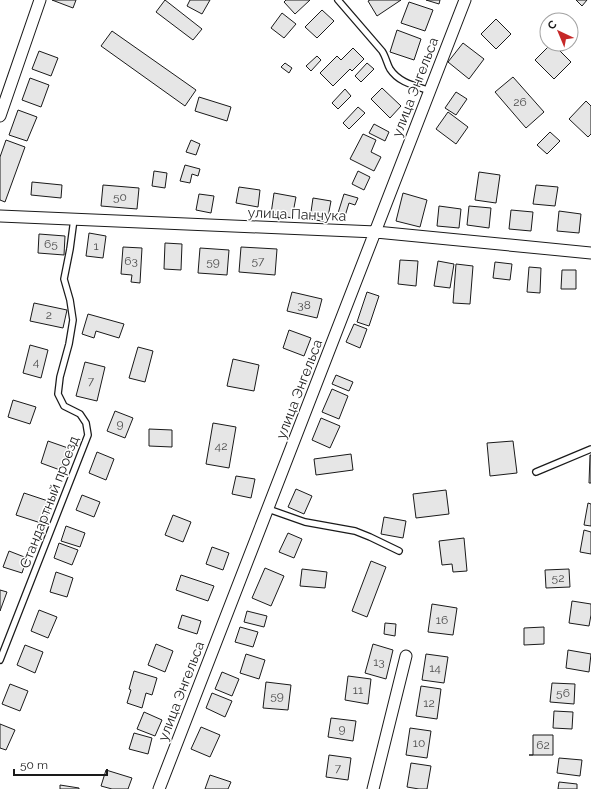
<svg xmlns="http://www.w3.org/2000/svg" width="591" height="789" font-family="Raleway,sans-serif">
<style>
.building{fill:#e6e6e6;stroke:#1a1a1a}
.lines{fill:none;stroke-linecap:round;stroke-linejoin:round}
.service-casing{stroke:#1a1a1a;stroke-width:8}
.minor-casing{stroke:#1a1a1a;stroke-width:13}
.service{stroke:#fff;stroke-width:5.5}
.minor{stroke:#fff;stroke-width:11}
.labels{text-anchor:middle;stroke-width:3;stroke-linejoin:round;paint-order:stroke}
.number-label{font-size:12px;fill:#4d4d4d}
.street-label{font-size:14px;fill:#1a1a1a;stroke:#fff}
</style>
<rect width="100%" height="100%" fill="#fff"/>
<path class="building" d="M52,0H76L73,8Z
M165,0L202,29L193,40L156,12Z
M190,0H210L202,14L187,6Z
M286,0H310L295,14L284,2Z
M370,0H401L377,16L368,1Z
M426,0H440L439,4Z
M576,0H587L582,6Z
M409,2L433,10L425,31L401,23Z
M322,10L334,21L317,38L305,27Z
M282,13L296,24L284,38L271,28Z
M496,19L511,34L496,49L481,34Z
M397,30L421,39L414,60L390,52Z
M112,31L196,90L185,106L101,46Z
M463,43L484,59L469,79L448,62Z
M551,44H553L571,62L554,79L535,60Z
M353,48L364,59L352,71L350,69L333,86L320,73L337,56L341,60Z
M39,51L58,58L51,76L32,69Z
M317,56L321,60L311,71L306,66Z
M285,63L292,68L289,73L281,67Z
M367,63L374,69L361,82L355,76Z
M513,77L544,112L526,128L495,92Z
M30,78L49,85L41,107L22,100Z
M382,88L401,106L390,118L371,99Z
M345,89L351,96L338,109L332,103Z
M456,92L467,99L456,115L445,108Z
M199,97L231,107L227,121L195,111Z
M586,101L591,106V134L588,137L569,119Z
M358,107L365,113L349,129L343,123Z
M18,110L37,117L27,141L9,135Z
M448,112L468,127L456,144L436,129Z
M374,124L389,132L385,141L369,133Z
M550,132L560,141L547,154L537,145Z
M363,134L376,140L371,152L381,157L374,171L350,159Z
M6,140L25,147L5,202L0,200V157Z
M191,140L200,144L196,155L186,152Z
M185,165L200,169L198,176L192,174L190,183L180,181Z
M154,171L167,173L165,188L152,186Z
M358,171L370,177L364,190L352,184Z
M479,172L500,175L496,203L475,200Z
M32,182L62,185L61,198L31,195Z
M103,185L139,188L137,209L101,206Z
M536,185L558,187L555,206L533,204Z
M239,187L260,190L258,207L236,203Z
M274,193L296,197L292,218L271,214Z
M403,193L427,200L420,227L396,221Z
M199,194L214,196L211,213L196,210Z
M344,194L358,198L355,205L349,203L345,216L338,213Z
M313,198L331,201L327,222L310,219Z
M439,206L461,209L459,228L437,226Z
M469,206L491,208L489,228L467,225Z
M511,210L533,212L531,231L509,229Z
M559,211L581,214L579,233L557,231Z
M89,233L106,236L103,258L86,256Z
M39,234L65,236L64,255L38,253Z
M165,243L182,244L181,270L164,269Z
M123,247L142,248L140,283L131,282L132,275L121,274Z
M241,247L277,249L275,275L239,272Z
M200,248L229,250L227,275L198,273Z
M400,260L418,261L416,286L398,284Z
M438,261L454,264L450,288L434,286Z
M495,262L512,264L510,280L493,278Z
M456,264L473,266L470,304L453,303Z
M529,267L541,268L540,293L527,292Z
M562,270H576V289H561Z
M292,292L322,299L317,318L287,311Z
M367,292L379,296L369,326L357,322Z
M34,303L67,310L63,328L30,321Z
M88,314L124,324L119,338L96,331L94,338L82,334Z
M354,324L367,329L360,348L346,342Z
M289,330L311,338L304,356L283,348Z
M30,345L48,350L41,378L23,373Z
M138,347L153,351L145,382L129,378Z
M233,359L259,365L254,391L227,386Z
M85,362L105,367L97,401L76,396Z
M336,375L353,382L349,391L332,384Z
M332,389L348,396L339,419L322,412Z
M13,400L36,407L30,424L8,417Z
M115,411L133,418L125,438L107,431Z
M321,418L340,426L330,448L312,440Z
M213,423L236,427L229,468L206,464Z
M149,429L172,430V447L149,446Z
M48,441L68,448L60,470L41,463Z
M513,441L517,473L490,476L487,443Z
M97,452L114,459L106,480L89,473Z
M351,454L353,470L316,475L314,459Z
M590,455H591V483H589Z
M236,476L255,479L251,498L232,494Z
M296,489L312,496L304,514L288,507Z
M446,490L449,514L416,518L413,494Z
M24,493L51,502L44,524L16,515Z
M82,495L100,502L94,517L76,510Z
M588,503L591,504V526L584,525Z
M173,515L191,522L183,542L165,535Z
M384,517L406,521L403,538L381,534Z
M66,526L85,533L80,547L61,541Z
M584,530L591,532V554L580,552Z
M288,533L302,539L294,558L279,552Z
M464,538L467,571L453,572L452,564L442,565L439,541Z
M59,543L78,550L72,565L54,558Z
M212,547L229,553L223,570L206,564Z
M9,551L27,558L22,573L3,567Z
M371,561L386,567L367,617L352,611Z
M265,568L284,576L271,606L252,598Z
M302,569L327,572L325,588L300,586Z
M569,569L570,587L546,588L545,570Z
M56,572L73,578L67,597L50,592Z
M181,575L214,586L208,601L176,590Z
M0,590L7,592L0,611Z
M572,601L591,604V615L589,626L569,623Z
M432,604L457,608L453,635L428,632Z
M39,610L57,617L48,638L31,631Z
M247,611L267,616L264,627L244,622Z
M182,615L201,621L197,634L178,628Z
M385,623L396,624L395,636L384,634Z
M240,627L258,632L253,647L235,642Z
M544,627V644L524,645V628Z
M156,644L173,651L165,672L148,665Z
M373,644L393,650L386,679L365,673Z
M25,645L43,652L35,673L17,665Z
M568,650L591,654L589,672L566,668Z
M246,654L265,660L259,679L240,673Z
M426,654L448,657L444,683L422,680Z
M134,671L157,678L152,695L146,693L142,708L127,703L131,690L129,689Z
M222,672L239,679L232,696L215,689Z
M348,676L371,679L368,704L345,700Z
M266,682L291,685L288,710L263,708Z
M552,683L575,684L574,704L550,702Z
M10,684L28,691L20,711L2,704Z
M421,686L441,689L437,719L416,716Z
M212,693L232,701L225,717L206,708Z
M554,711L573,712L572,729L553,728Z
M144,712L162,720L155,736L137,729Z
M331,718L356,721L353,741L328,737Z
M0,724L15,730L6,750L0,748Z
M201,727L220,735L210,757L191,749Z
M410,728L431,731L427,758L406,755Z
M134,733L152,738L148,754L129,749Z
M533,735H553V755H529H533Z
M329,755L351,758L348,780L326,777Z
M559,758L582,760L580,776L557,773Z
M411,763L431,766L427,789H419L407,787Z
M106,770L132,778L128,789H112L101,786Z
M210,775L231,782L228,789H205Z
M559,782L577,784V789H558Z
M60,785L79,788V789H60Z"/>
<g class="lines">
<defs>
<path id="service" d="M338,0L382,51C386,57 387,64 390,69C399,83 416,86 430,91
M536,472L591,449
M268,509L305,522L355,531L370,537L399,551
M0,660L88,435L86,423L80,414L64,406L58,394L60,377L69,344L73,320L70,300L64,279L70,249L74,219"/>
<path id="minor" d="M0,116L40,0
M0,216L376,232L591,253
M159,789L465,0
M373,789L406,656"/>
</defs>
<use href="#service" class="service-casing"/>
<use href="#minor" class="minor-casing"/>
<use href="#service" class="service"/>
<use href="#minor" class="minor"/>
</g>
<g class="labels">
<g class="number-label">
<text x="520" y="106">26</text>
<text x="120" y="201">50</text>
<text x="51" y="248">65</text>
<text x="96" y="250">1</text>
<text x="131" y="265">63</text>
<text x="258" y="265">57</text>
<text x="213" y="266">59</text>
<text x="304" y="309">38</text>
<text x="49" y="319">2</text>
<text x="36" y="366">4</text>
<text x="91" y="385">7</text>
<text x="120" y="428">9</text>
<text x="221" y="450">42</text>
<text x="558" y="582">52</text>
<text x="442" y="624">16</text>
<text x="379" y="666">13</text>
<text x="435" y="672">14</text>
<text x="358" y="694">11</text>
<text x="563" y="697">56</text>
<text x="277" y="700">59</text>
<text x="429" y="707">12</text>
<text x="342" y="733">9</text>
<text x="419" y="747">10</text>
<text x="543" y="749">62</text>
<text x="338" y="772">7</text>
</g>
<g class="street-label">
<text transform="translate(415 87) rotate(-69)" y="5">улица Энгельса</text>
<text transform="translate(297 214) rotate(2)" y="5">улица Панчука</text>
<text transform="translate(299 389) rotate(-69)" y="5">улица Энгельса</text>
<text transform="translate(49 502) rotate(-69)" y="5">Стандартный проезд</text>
<text transform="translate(181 691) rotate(-69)" y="5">улица Энгельса</text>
</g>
</g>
<g transform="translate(559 32) rotate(316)"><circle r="19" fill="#ffffff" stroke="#a3a3a3"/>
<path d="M0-3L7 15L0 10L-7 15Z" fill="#c62828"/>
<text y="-6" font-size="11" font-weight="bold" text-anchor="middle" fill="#1a1a1a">С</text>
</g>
<path d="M14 769v6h93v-6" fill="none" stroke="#1a1a1a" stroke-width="2"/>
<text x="20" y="769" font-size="12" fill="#1a1a1a" stroke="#ffffff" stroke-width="3" paint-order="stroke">50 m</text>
</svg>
